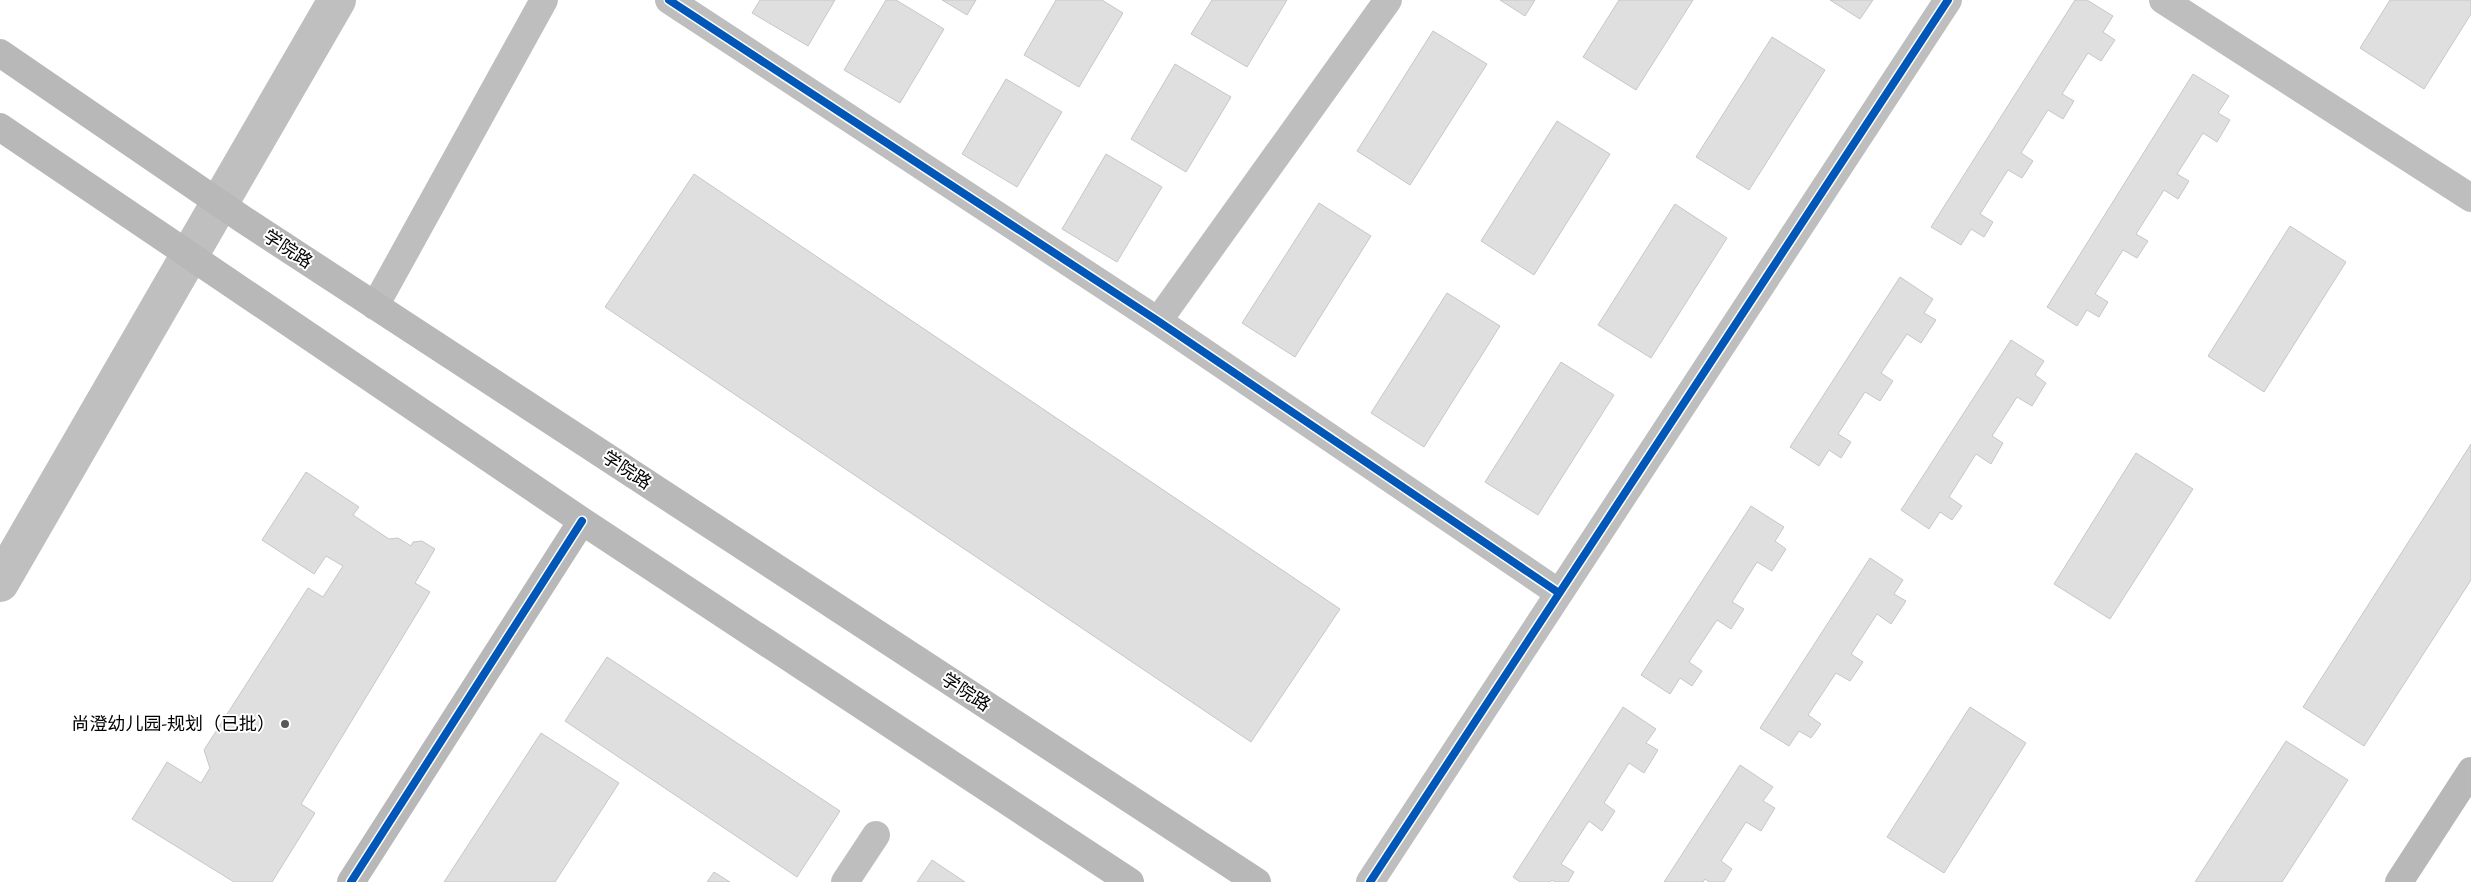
<svg xmlns="http://www.w3.org/2000/svg" width="2471" height="882" font-family="'Alegreya Sans','Noto Sans SC',sans-serif">
<style>
.lines{fill:none;stroke-linecap:round;stroke-linejoin:round}
.canal{stroke:#bfbfbf;stroke-width:38}
.building{fill:#dfdfdf;stroke:#c7c7c7}
.street{stroke:#bebebe;stroke-width:28}
.secondary{stroke:#b8b8b8;stroke-width:28}
.cycleway-casing{stroke:#fff;stroke-width:11}
.cycleway{stroke:#0057b8;stroke-width:8}
.poi-dot{fill:#595959;stroke:#fff;stroke-width:2}
.labels{text-anchor:middle;stroke-width:4;stroke-linejoin:round;paint-order:stroke}
.street-label{font-size:18px;fill:#000;stroke:#fff}
.poi-label{font-size:18px;fill:#000;stroke:#fff;text-anchor:end}
</style>
<rect width="100%" height="100%" fill="#fff"/>
<g class="lines">
<path class="canal" d="M0,583L337,0"/>
</g>
<path class="building" d="M760,0H835L808,46L752,13Z
M886,0H896L944,29L900,103L844,70Z
M942,0H976L967,15Z
M1056,0H1102L1123,13L1079,87L1024,55Z
M1212,0H1287L1247,67L1191,34Z
M1500,0H1535L1525,16Z
M1619,0H1693L1636,90L1583,57Z
M1830,0H1873L1860,19Z
M2075,0H2087L2113,16L2103,32L2115,40L2101,61L2088,53L2062,94L2074,101L2063,119L2048,110L2021,153L2033,161L2022,178L2008,170L1980,214L1993,222L1984,237L1971,229L1961,245L1931,227Z
M2390,0H2471V14L2424,89L2360,48Z
M1433,31L1487,64L1410,185L1357,151Z
M1772,37L1825,70L1749,190L1696,157Z
M1175,64L1231,97L1186,172L1131,139Z
M2193,74L2229,96L2218,113L2230,120L2217,142L2203,133L2177,174L2189,181L2178,199L2164,190L2136,234L2148,241L2137,258L2123,250L2095,294L2108,302L2099,317L2087,310L2077,326L2047,307Z
M1006,79L1062,112L1017,187L962,154Z
M1557,121L1610,154L1534,275L1481,241Z
M1106,154L1162,187L1117,262L1062,229Z
M694,174L1340,609L1251,742L605,307Z
M1319,203L1371,236L1295,357L1242,323Z
M1675,204L1727,238L1651,358L1598,325Z
M2290,226L2346,262L2264,392L2208,356Z
M1900,277L1933,299L1924,313L1936,320L1921,343L1907,334L1881,373L1893,381L1880,401L1865,392L1838,434L1851,442L1841,458L1829,450L1819,466L1790,447Z
M1447,293L1500,326L1424,447L1371,413Z
M2011,340L2044,361L2035,375L2046,383L2032,406L2017,397L1992,436L2003,443L1991,464L1976,454L1949,497L1962,506L1952,520L1940,512L1929,529L1901,510Z
M1561,362L1614,395L1538,515L1485,482Z
M2471,444V580L2364,746L2303,707Z
M2136,453L2193,489L2110,619L2054,584Z
M306,472L359,507L353,515L389,539L398,538L411,546L413,542L422,541L435,549L415,583L430,592L301,804L315,813L272,882H234L132,819L167,762L201,783L210,768L204,750L308,588L323,597L343,566L326,556L314,574L262,540Z
M1751,506L1784,527L1775,541L1786,549L1772,571L1757,562L1732,602L1744,609L1731,629L1717,620L1689,662L1702,671L1692,686L1680,678L1670,694L1641,675Z
M1870,558L1903,580L1894,594L1906,601L1891,624L1877,614L1851,654L1863,662L1850,681L1836,673L1808,715L1821,724L1811,738L1799,731L1789,746L1760,728Z
M607,657L840,811L797,877L565,721Z
M1623,707L1656,729L1646,743L1658,750L1644,773L1629,763L1604,803L1615,811L1602,831L1589,821L1561,864L1574,872L1568,882H1555L1552,880L1550,882H1520L1513,877Z
M1970,707L2026,743L1944,873L1887,837Z
M541,733L619,783L555,882H444Z
M2286,741L2348,780L2282,882H2195Z
M1740,765L1773,787L1763,801L1775,808L1761,831L1746,822L1721,861L1732,869L1724,882H1709L1705,879L1703,882H1664Z
M932,860L965,882H917Z
M714,872L730,882H707Z"/>
<g class="lines">
<path class="street" d="M669,0L1158,321L1559,593
M2163,0L2471,198
M375,306L544,0
M1158,321L1388,0
M845,882L876,835
M1370,882L1948,0"/>
<path class="secondary" d="M0,53L244,220L1257,882
M0,127L582,521L1130,882
M351,882L582,521
M2399,882L2471,771"/>
<defs>
<path id="cycleway" d="M669,0L1158,321L1559,593
M351,882L582,521
M1370,882L1948,0"/>
</defs>
<use href="#cycleway" class="cycleway-casing"/>
<use href="#cycleway" class="cycleway"/>
</g>
<circle class="poi-dot" cx="285" cy="724" r="5"/>
<g class="labels">
<g class="street-label">
<text transform="translate(288 249) rotate(33)" y="6">学院路</text>
<text transform="translate(627 470) rotate(33)" y="6">学院路</text>
<text transform="translate(966 692) rotate(33)" y="6">学院路</text>
</g>
<g class="poi-label">
<text x="275" y="730">尚澄幼儿园-规划（已批）</text>
</g>
</g>
</svg>
